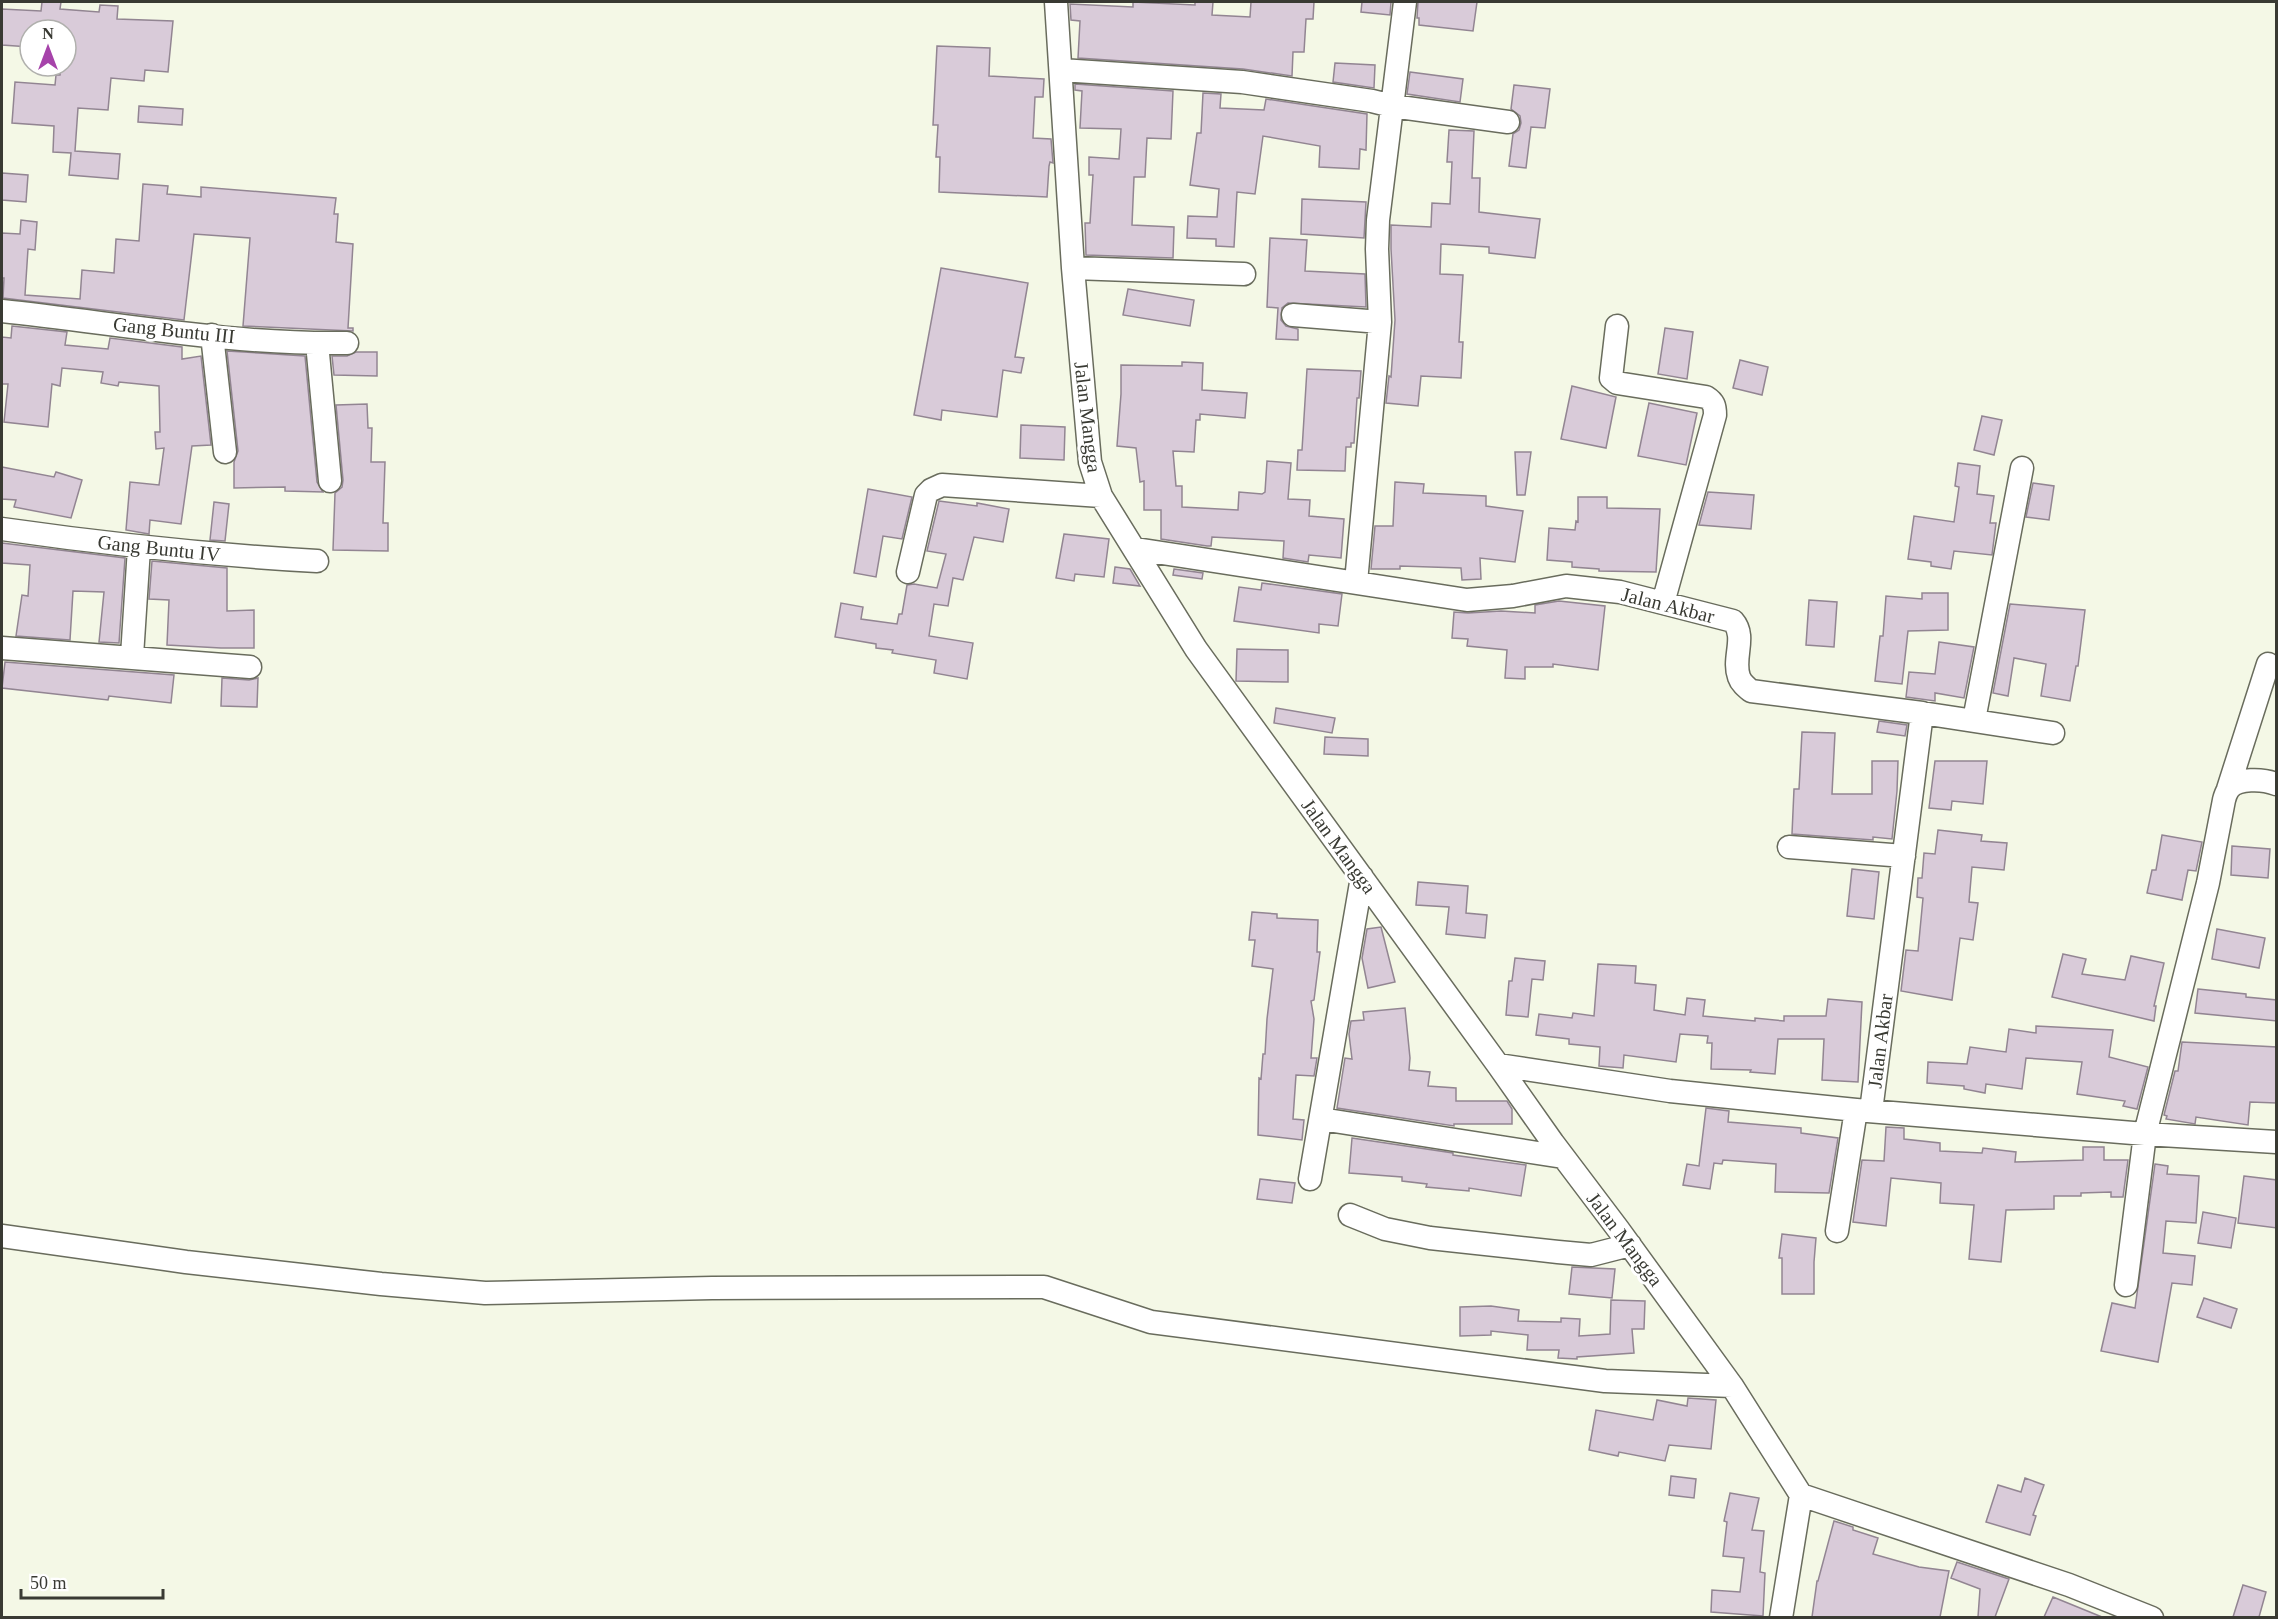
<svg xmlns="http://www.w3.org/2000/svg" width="2278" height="1619" font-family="Georgia,serif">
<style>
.building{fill:#d9cbd9;stroke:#928592;stroke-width:1.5}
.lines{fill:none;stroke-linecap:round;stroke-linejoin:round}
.minor-casing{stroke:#696c5d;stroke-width:25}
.minor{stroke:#fff;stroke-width:22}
.labels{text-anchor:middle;stroke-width:6;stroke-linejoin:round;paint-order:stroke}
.street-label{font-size:20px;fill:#393a33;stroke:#fff}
</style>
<rect width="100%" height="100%" fill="#f4f8e6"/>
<path class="building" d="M42,2H61L60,9L99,12L100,5L118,6L117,19L173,21L168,72L145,70L144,81L111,78L108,110L78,108L75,151L120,154L118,179L69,175L71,153L53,152L54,126L12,123L15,82L55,85L56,75H60L61,66H66V30H30V47L2,45V9L41,11Z
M1133,2L1195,5V2H1213L1212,15L1250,17L1251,2H1314L1313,19H1306L1304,52H1293L1292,76L1243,69L1078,58L1080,21L1071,20L1070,4L1133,7Z
M1362,2H1391L1390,15L1361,12Z
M1418,2H1477L1473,31L1419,25V18H1417Z
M937,46L990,48L989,76L1044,79L1043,97H1035L1033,138L1051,139L1053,163L1050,162L1049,166L1047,197L939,192L940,157H936L938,125H933Z
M1335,63L1375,65L1374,88L1333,82Z
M1410,72L1463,79L1460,102L1407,94Z
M1075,84L1173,91L1171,139L1147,138L1145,177H1134L1132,225L1174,227L1173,258L1086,255L1085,223H1090L1093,175H1089V157L1119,159L1121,129L1080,128L1082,91L1075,90Z
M1514,85L1550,89L1545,128L1531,127L1526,168L1509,166L1513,134L1519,130L1521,123L1520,116L1511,109Z
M1203,93L1221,94L1220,108L1264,110L1266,99L1367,114L1366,150L1360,149L1359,169L1319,167L1320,146L1263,136L1255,194L1237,192L1234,247L1216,246V239L1187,238L1188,216L1217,217L1219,189L1190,185L1197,133H1201Z
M139,106L183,109L182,125L138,122Z
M1449,130L1474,131L1472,178H1480L1479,212L1540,219L1535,258L1489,253V247L1441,244L1440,274L1463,275L1459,342H1463L1461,378L1421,376L1418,406L1386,403L1389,376L1391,377L1395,320L1391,249V225L1431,227L1432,203L1450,204L1452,162H1447Z
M2,173L28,175L26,202L2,200Z
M143,184L168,186L167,194L201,197V187L336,198L334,214H338L336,242L353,244L348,328H353V331L243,326L250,238L194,234L184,320L3,298L4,278H2V233L20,234L21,220L37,222L35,250L28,249L25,295L80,299L82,270L114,273L116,239L139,241Z
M1302,199L1366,202L1364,238L1301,234Z
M1270,238L1307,240L1305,271L1365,274L1366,307L1288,303L1282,308L1281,320L1286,326L1298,329V340L1276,339L1278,308L1267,307Z
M941,268L1028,283L1015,357L1024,358L1021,373L1003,370L997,417L942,410L941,420L914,415Z
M1128,289L1194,300L1190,326L1123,315Z
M12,326L67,332L65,345L108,349L110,338L182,347V359L201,356L211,445L192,446L181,524L150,520L149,534L126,530L130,482L159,485L164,448L156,449L155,432H160L159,386L119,382L118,386L101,383L103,372L62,368L60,386L52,384L48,427L4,422L8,384H2V337L11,338Z
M1665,328L1693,332L1687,379L1658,374Z
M227,351L305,356L317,482L323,492L285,491V487L234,488V462L238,451Z
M356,352H377V376L334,375L332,356H347Z
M1740,360L1768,367L1762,395L1733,388Z
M1182,362L1203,363L1202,390L1247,393L1245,418L1200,414V420H1196L1194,452L1173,451L1176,486H1182V507L1238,510L1239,492L1262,494L1265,492L1267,461L1291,463L1288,499L1310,500L1309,516L1344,519L1341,558L1309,555L1308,562L1283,558L1284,541L1212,537L1211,546H1207L1161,539V510H1144V481L1140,482L1136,448L1117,446L1121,394V365L1182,366Z
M1307,369L1361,371L1359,398H1357L1354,443H1351V447H1346L1345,471L1297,470L1298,450H1302Z
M1572,386L1616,397L1606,448L1561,439Z
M1649,403L1697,413L1686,465L1638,456Z
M367,404L368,428H372L371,462H385L383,523H388V551L333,550L335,493L342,487L343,480L336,405Z
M1982,416L2002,420L1994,455L1974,450Z
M1021,425L1065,427L1064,460L1020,458Z
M1515,452H1531L1525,495H1517Z
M1958,463L1980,466L1977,494L1994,496L1990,523H1996L1992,555L1954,551L1951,569L1931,566V562L1908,559L1914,516L1954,522L1959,487L1955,486Z
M2,467L54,477L56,472L82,480L71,518L14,507L16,500L2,499Z
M1395,482L1424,484L1423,493L1486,496V506L1523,511L1515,562L1480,558L1481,579L1462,580L1461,568L1400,566V569H1371L1375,526H1393Z
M2033,483L2054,486L2049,520L2026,517Z
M868,489L912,497L902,539L883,536L876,577L854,573Z
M1708,492L1754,495L1751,529L1699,525Z
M1578,497H1607V508L1660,509L1656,572L1599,571V569L1572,567V562L1547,560L1549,528L1575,530L1576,521L1578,522Z
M939,501L977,506V503L1009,509L1003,542L974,537L963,580L953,578L948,606L934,604L929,636L973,643L967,679L934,673L936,660L892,653L893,650L876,648V644L835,637L841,603L863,607L861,619L897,624L899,614H902L907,585L914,584L937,588L946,554L927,551Z
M214,502L229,504L225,541L210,540Z
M1064,534L1109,539L1104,577L1075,574L1074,581L1056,578Z
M2,543L125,558L119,643L99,642L104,592L73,591L70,640L16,636L22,595L28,596L30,565L2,563Z
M152,561L227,568V611L254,610V648H221L167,645L169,600L149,599Z
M1115,567L1130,569L1140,586L1113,583Z
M1174,569L1203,573L1202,579L1173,575Z
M1262,583L1342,594L1338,626L1319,624V633L1234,621L1239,587L1261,590Z
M1922,593H1948V630L1908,631L1902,684L1875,681L1880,636H1883L1886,596L1922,599Z
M1809,600L1837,602L1834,647L1806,645Z
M1559,601L1605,606L1598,670L1553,664V667H1525V679L1505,678L1507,650L1467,646L1468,639L1452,638L1454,612L1468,613L1501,611L1535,613V605Z
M2010,604L2085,610L2078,666H2076L2070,701L2041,696L2046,664L2014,658L2008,696L1993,693Z
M1939,642L1974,647L1964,698L1935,693V701L1906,697L1909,672L1935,674Z
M1237,649L1288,650V682L1236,681Z
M5,662L174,675L171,703L109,696L108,700L2,688Z
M222,678L249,680L258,678L257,707L221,706Z
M1276,708L1335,718L1332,733L1274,723Z
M1879,721L1907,725L1905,736L1877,732Z
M1802,732L1835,733L1832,794H1872V761H1898L1897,791L1892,839L1873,837V840L1792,834L1794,789H1799Z
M1325,737L1368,739V756L1324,754Z
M1935,761H1987L1983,804L1952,801L1951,810L1929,808Z
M1938,830L1982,835L1981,841L2007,843L2004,870L1972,867L1969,902L1978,903L1973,940L1960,938L1952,1000L1901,991L1906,950L1918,951L1923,898L1917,897L1918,878H1922L1924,853L1935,854Z
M2162,835L2202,842L2196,871L2188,870L2182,900L2147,893L2152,870H2156Z
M2232,846L2270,849L2268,878L2231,875Z
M1852,869L1879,872L1874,919L1847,916Z
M1418,882L1468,886L1466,913L1487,915L1485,938L1446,934L1449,907L1416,905Z
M1252,912L1277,914V918L1318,920L1317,952H1320L1314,1000L1311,1001L1314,1019L1311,1058H1317L1314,1076L1296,1075L1293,1119L1304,1120L1302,1140L1258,1135L1259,1078L1261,1079L1263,1054H1265L1267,1019L1273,969L1252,966L1255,940H1249Z
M1381,927L1395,982L1368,988L1362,958L1367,929Z
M2217,929L2265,938L2259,968L2212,959Z
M2063,954L2086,959L2082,974L2125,980L2131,956L2164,963L2154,1006H2156L2154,1021L2052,997Z
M1515,958L1545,961L1543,980L1532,979L1528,1017L1506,1015L1509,981H1512Z
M1598,964L1636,966L1635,983L1656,985L1654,1010L1685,1015L1687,998L1705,1000L1703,1016L1755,1021V1018L1784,1021V1016H1826L1828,999L1862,1002L1858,1082L1822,1080L1824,1039H1778L1775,1074L1750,1072L1751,1070L1711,1069L1712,1043H1707L1708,1036L1680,1034L1676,1062L1624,1055L1623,1068L1599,1066L1600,1047L1569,1044V1039L1536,1035L1539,1014L1572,1018L1573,1013L1594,1016Z
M2198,989L2246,994V997L2277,1000V1021L2195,1013Z
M1405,1008L1410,1058L1409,1070L1430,1072L1428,1086L1456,1088V1101H1507L1512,1109V1124H1454V1126L1337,1108L1345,1058L1352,1059L1349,1034L1351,1021L1364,1020L1363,1012Z
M2036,1026L2113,1030L2109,1057L2148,1067L2137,1109L2123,1106L2125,1101L2077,1094L2082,1062L2026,1058L2022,1089L1986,1084L1985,1093L1964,1089V1086L1927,1083L1928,1062L1967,1064L1970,1047L2006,1052L2009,1029L2036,1033Z
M2182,1042L2277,1047V1103L2250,1102L2248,1125L2196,1117L2195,1124L2166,1119L2167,1116L2164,1115L2175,1071H2178Z
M1706,1108L1729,1111L1728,1122L1801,1128V1133L1838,1138L1829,1193L1775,1192L1776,1164L1723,1160L1722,1164L1714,1163L1710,1189L1683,1185L1687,1164L1699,1166Z
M1886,1127L1904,1128V1139L1940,1143V1151L1982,1153L1983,1148L2016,1152L2015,1162L2083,1160V1147H2104V1160H2128L2123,1197H2111V1192L2081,1193V1196H2054V1209L2006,1210L2001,1262L1969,1259L1974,1205L1940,1203L1941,1183L1891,1178L1886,1226L1853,1222L1862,1160L1884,1161Z
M1352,1138L1453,1153V1155L1526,1165L1521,1196L1469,1188V1191L1426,1187L1427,1184L1402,1181V1177L1349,1173Z
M2155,1164L2168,1166L2167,1174L2199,1176L2196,1223L2166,1221L2163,1253L2195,1256L2192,1285L2172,1283L2158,1362L2101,1351L2112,1303L2135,1308Z
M2244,1176L2277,1180V1228L2238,1223Z
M1260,1179L1295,1183L1292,1203L1257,1199Z
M2203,1212L2236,1218L2231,1248L2198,1243Z
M1782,1234L1816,1238L1814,1262V1294H1782V1258H1779Z
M1572,1267L1615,1269L1612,1298L1569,1294Z
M2204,1298L2237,1309L2231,1328L2197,1317Z
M1611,1300L1645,1301L1644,1329H1632L1634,1353L1577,1357V1359L1558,1358L1559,1350H1527L1528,1335L1491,1331V1335L1460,1336V1307L1491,1306L1519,1310L1518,1321L1561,1322V1318L1580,1319L1579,1336L1610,1334Z
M1688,1398L1716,1400L1711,1449L1669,1445L1665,1461L1619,1452L1618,1456L1589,1450L1596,1410L1653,1420L1657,1400L1687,1406Z
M1671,1476L1696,1479L1694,1498L1669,1495Z
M2025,1478L2044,1485L2033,1515L2036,1516L2030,1535L1986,1522L1998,1485L2021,1492Z
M1730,1493L1759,1498L1752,1530L1764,1531L1760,1572L1765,1573L1763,1616L1711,1612L1712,1590L1740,1592L1744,1558L1723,1556L1727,1522L1724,1521Z
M1834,1521L1853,1527V1530L1878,1538L1873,1554L1919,1567L1949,1571L1940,1617H1812L1817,1581H1818Z
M1957,1562L2009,1579L1995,1617H1978L1980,1589L1951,1578Z
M2243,1585L2266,1592L2259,1617H2233Z
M2053,1597L2102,1617H2044Z"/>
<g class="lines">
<defs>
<path id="minor" d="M1056,2L1073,268L1090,462L1101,496L1196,649L1498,1065L1553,1143L1618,1229L1732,1386L1801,1495L1781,1618
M1061,70L1242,82L1372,101L1392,106L1508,122
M1073,268L1244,274
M2,311C116,323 232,345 347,343
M1293,315L1380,322
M1617,326L1611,378L1617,383L1706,397C1714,402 1715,406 1715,415L1663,603
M212,335L225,452
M317,343L330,481
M2,529C107,544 210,555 317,561
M1136,549L1467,600L1513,596L1566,586L1620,592L1733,621C1747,637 1732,658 1739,677C1741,683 1746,687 1751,691L1922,713L1871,1111
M908,572L926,495L931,490L942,485L1101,496
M1356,582L1380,322L1377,249L1378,220L1405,2
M2,648L250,667
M132,656L139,548
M1922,713L2053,733
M1974,720L2022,468
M2228,789L2268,664
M1789,847L1904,856
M1498,1065L1670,1091L1856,1110L2145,1134L2276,1142
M1321,1119L1563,1157
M1310,1179L1362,877
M1350,1215L1385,1229L1430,1238L1558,1252L1591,1255L1630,1245
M1837,1231L1856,1110
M2,1236L186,1262L381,1284L485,1293L712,1288L1044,1287L1151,1322L1605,1381L1732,1386
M2126,1285L2145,1134L2208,883L2224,800C2225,796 2226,793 2228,790C2236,777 2264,779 2276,784
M1801,1495L2069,1585L2152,1618"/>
</defs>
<use href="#minor" class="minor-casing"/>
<use href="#minor" class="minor"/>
</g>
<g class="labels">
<g class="street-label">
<text transform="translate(174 330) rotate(6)" y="7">Gang Buntu III</text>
<text transform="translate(1088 417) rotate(83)" y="7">Jalan Mangga</text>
<text transform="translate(159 548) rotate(6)" y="7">Gang Buntu IV</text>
<text transform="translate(1668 605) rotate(14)" y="7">Jalan Akbar</text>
<text transform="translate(1339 846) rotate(54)" y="7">Jalan Mangga</text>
<text transform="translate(1880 1041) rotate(-83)" y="7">Jalan Akbar</text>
<text transform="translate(1625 1239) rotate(53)" y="7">Jalan Mangga</text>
</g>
</g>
<rect width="2278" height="1619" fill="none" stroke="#393a33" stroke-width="6"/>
<g transform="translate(48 48)"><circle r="28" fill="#ffffff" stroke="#b0b0ad" stroke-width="1.5"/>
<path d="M0-4.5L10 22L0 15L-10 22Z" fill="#a643aa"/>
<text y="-9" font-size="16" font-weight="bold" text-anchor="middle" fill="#393a33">N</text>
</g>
<path d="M21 1589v9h142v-9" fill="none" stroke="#393a33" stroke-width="3"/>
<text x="30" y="1589" font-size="18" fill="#393a33" stroke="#ffffff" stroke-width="4.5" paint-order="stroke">50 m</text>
</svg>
